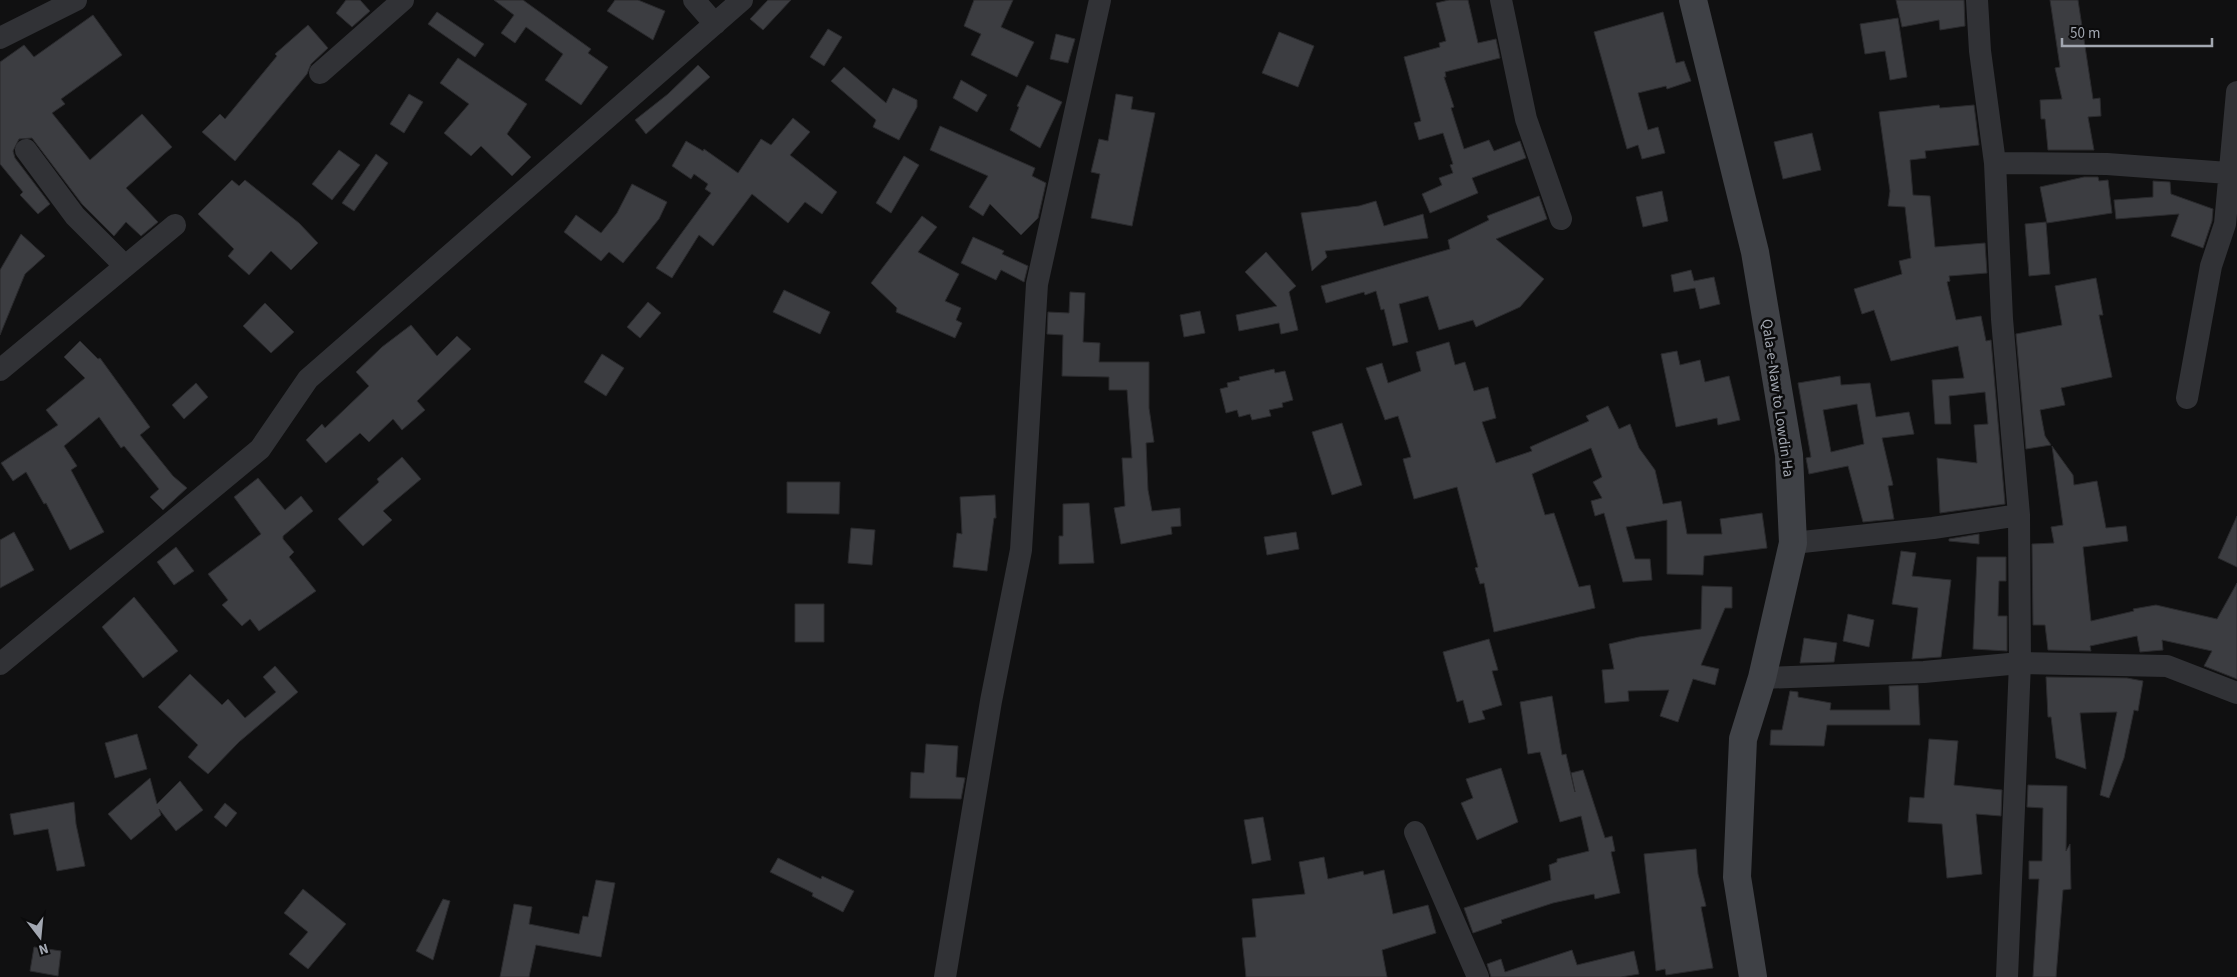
<svg xmlns="http://www.w3.org/2000/svg" width="2237" height="977" font-family="'Source Sans 3',sans-serif">
<style>
.building{fill:#3c3d41;stroke:#2a2a2d;fill-rule:evenodd}
.lines{fill:none;stroke-linecap:round;stroke-linejoin:round}
.minor{stroke:#313236;stroke-width:22}
.secondary{stroke:#3f4146;stroke-width:28}
.labels{text-anchor:middle;stroke-width:5;stroke-linejoin:round;paint-order:stroke}
.street-label{font-size:15px;fill:#a2a7b1;stroke:#0b0b0c}
</style>
<rect width="100%" height="100%" fill="#101011"/>
<path class="building" d="M346,0H360L370,11L352,27L336,13Z
M494,0H523L591,49L588,53L608,67L581,105L545,80L563,54L526,27L515,43L501,33L514,15Z
M615,0H638L665,11L653,40L607,11Z
M768,0H791L763,30L750,19Z
M974,0H1013L1001,27L1034,42L1017,77L971,55L981,34L964,26Z
M1449,0H1468L1478,43L1496,39L1500,58L1445,72L1446,77H1444L1454,107L1451,108L1464,149L1489,140L1494,151L1520,141L1526,158L1472,178L1478,193L1430,213L1422,194L1442,185L1439,178L1453,173L1450,165L1453,164L1443,133L1419,140L1414,123L1421,121L1404,57L1440,47L1439,43L1446,41L1436,3Z
M1896,0H1964L1965,26L1940,30L1939,20L1902,27Z
M2050,0H2078L2093,99L2100,98L2101,116L2088,117L2094,150H2048L2045,119H2041L2040,100L2062,99L2055,68L2060,67Z
M437,12L484,44L475,57L428,24Z
M1663,12L1676,63L1684,61L1691,81L1667,89L1666,86L1638,93L1648,130L1658,127L1665,153L1642,159L1638,145L1627,149L1594,32Z
M93,15L122,55L61,99L65,104L52,113L90,160L142,114L172,147L126,188L158,222L141,236L126,222L114,236L82,204L32,138L19,139L13,151L15,158L50,204L38,214L20,195L23,192L0,164V62L24,45L34,57Z
M1898,18L1907,77L1890,80L1885,51L1865,54L1860,24Z
M308,25L328,48L311,64L307,74L235,161L202,132L220,114L225,119L277,56L275,54Z
M828,29L842,37L824,66L810,57Z
M1279,32L1314,46L1298,87L1262,73Z
M1056,34L1075,39L1068,63L1050,59Z
M458,58L527,104L507,134L531,157L512,176L481,146L471,156L444,133L469,104L440,83Z
M698,65L710,77L646,134L635,120L668,94Z
M844,67L886,103L893,88L917,100V107L899,140L873,127L876,120L831,81Z
M961,80L987,95L977,112L953,98Z
M1027,85L1062,102L1040,148L1010,130L1019,107L1017,106Z
M409,94L423,102L404,133L390,124Z
M1116,94L1133,97L1131,109L1155,113L1132,226L1091,218L1100,174L1091,172L1099,139L1108,141Z
M1939,105L1940,108L1974,105L1979,145L1925,151L1926,158L1910,160L1913,195L1930,196L1935,247L1985,243L1987,273L1949,276L1950,281L1947,282L1956,320L1981,316L1986,341L1991,340L2005,504L1940,513L1937,458L1977,463L1974,425L1988,424L1985,392L1949,396L1951,424H1935L1932,380L1964,378L1958,346L1891,361L1874,310L1862,314L1854,289L1902,274L1899,261L1911,258L1905,207L1888,206L1890,191L1879,112Z
M793,118L810,132L790,155L837,192L822,214L805,202L788,223L752,194L713,246L699,235L672,278L656,268L711,193L705,189L708,184L694,174L691,179L672,166L686,141L703,151L704,149L738,173L761,139L771,145Z
M940,126L1035,168L1032,176L1046,183L1038,218L1021,235L990,204L983,216L969,207L988,176L930,150Z
M1812,133L1821,170L1783,179L1774,142Z
M339,150L360,165L332,200L312,184Z
M376,154L388,163L354,211L342,203Z
M904,156L919,165L891,213L876,203Z
M2084,177H2098L2099,181L2108,180L2112,213L2047,223L2040,187Z
M232,180L239,186L245,180L299,223L318,243L291,270L271,251L249,275L228,256L234,249L198,214Z
M2153,181L2170,182L2171,194L2213,209L2212,221L2203,248L2171,236L2179,214L2116,219L2114,200L2153,197Z
M632,184L667,202L659,219L623,263L609,252L601,261L564,232L576,215L601,233L617,213Z
M1662,191L1668,221L1643,227L1636,197Z
M1539,196L1547,219L1496,239L1544,279L1520,307L1476,327L1473,320L1439,330L1428,296L1399,304L1408,342L1393,346L1384,309L1381,310L1376,291L1365,295L1364,292L1326,303L1321,286L1450,249L1448,240L1489,220L1487,216Z
M1376,201L1384,226L1423,214L1428,238L1325,251L1327,257L1312,271L1301,213L1359,206Z
M922,216L937,227L918,252L959,274L945,301L961,308L956,320L962,323L955,338L896,312L897,308L871,283Z
M2046,222L2050,274L2029,276L2025,224Z
M21,234L45,256L25,274L0,335V270Z
M973,237L1004,251L1002,254L1028,266L1024,282L1001,270L996,280L961,263Z
M1266,252L1296,286L1289,292L1298,330L1281,334L1279,323L1239,331L1236,315L1277,306L1245,272Z
M1691,270L1694,281L1714,277L1720,304L1700,309L1695,288L1674,292L1671,275Z
M2096,278L2103,315H2099L2112,377L2061,388L2065,405L2040,410L2045,436L2051,445L2026,449L2016,334L2062,325L2055,286Z
M784,290L830,312L820,334L773,312Z
M1070,292L1085,293L1083,342L1100,343L1099,362H1149V408L1154,442L1146,443L1148,490L1152,511L1180,508L1181,526L1171,527L1172,534L1121,544L1114,508L1125,506L1122,458H1132L1127,390H1109V377L1062,376L1063,335L1047,334L1048,312L1069,313Z
M648,302L661,313L640,338L627,327Z
M265,303L294,332L271,353L243,326Z
M1200,311L1205,333L1184,337L1180,315Z
M411,325L437,356L457,336L471,349L417,401L425,410L402,430L393,419L369,442L360,433L326,463L306,440L322,424L325,428L369,386L356,372L382,347Z
M80,341L98,359L100,358L150,427L140,435L173,476L187,488L163,510L150,497L159,489L124,446L121,448L99,417L64,446L77,466L71,470L104,532L70,550L46,503L44,504L26,472L13,481L1,463L58,425L46,410L85,378L64,357Z
M1449,342L1455,365L1465,362L1474,391L1488,387L1496,418L1482,422L1496,463L1532,451L1530,447L1589,421L1586,416L1608,406L1619,429L1630,424L1639,448L1655,470L1663,504L1681,501L1687,534H1722L1720,519L1762,513L1767,548L1704,556L1703,575L1667,574V520L1626,527L1635,559H1650L1652,580L1623,582L1604,513L1595,516L1591,501L1602,498L1593,482L1602,477L1591,448L1532,474L1545,515L1554,513L1579,587L1590,585L1595,608L1494,632L1484,583L1480,584L1475,568L1478,567L1457,487L1414,499L1403,459L1411,457L1398,416L1385,420L1366,368L1382,363L1388,383L1421,371L1416,352Z
M1677,351L1680,365L1700,360L1705,382L1729,376L1740,420L1718,425L1717,418L1676,427L1661,354Z
M602,354L624,368L606,396L584,382Z
M1274,369L1275,373L1285,371L1293,400L1282,403L1283,407L1269,410L1271,416L1252,420L1250,414L1239,417L1237,410L1226,413L1220,389L1228,387L1227,383L1240,380L1239,377Z
M1840,376L1841,385L1870,383L1876,417L1909,412L1914,434L1882,438L1893,485L1888,486L1894,519L1863,522L1848,466L1809,474L1806,458L1811,457L1798,383ZM1857,404L1864,444L1831,452L1823,410Z
M196,383L208,397L184,419L172,405Z
M1342,423L1362,485L1332,495L1312,432Z
M2052,446L2073,475L2074,485L2097,481L2106,528L2126,526L2128,541L2083,547L2091,621L2134,611L2133,609L2156,605L2217,619L2237,583V679L2204,666L2212,651L2162,640L2163,650L2140,652L2137,636L2090,646L2091,651L2048,650L2045,625H2033L2032,544L2054,543L2051,527L2063,525Z
M402,457L421,479L383,511L392,520L363,546L338,519L379,482L377,479Z
M258,478L285,510L301,496L313,511L283,536V539L294,552L289,557L316,591L259,631L250,619L242,626L222,605L228,600L208,574L261,534L234,497Z
M787,482H840L839,514L787,513Z
M995,495L996,518H994L987,571L953,567L957,533L962,534L960,497Z
M1089,503L1094,563L1059,564V536H1063V504Z
M2237,516V567L2218,558Z
M851,528L875,530L872,565L848,563Z
M14,532L34,570L0,588V540Z
M1296,532L1299,549L1267,555L1264,537Z
M1979,534V544L1949,541V539Z
M176,547L194,571L174,585L157,562Z
M1901,551L1916,553L1912,576L1951,580L1941,657L1912,659L1918,608L1892,604Z
M1977,557H2006V581H1999L1998,616H2007V651L1973,649Z
M1702,586L1732,587V608H1725L1701,665L1719,669L1715,685L1693,679L1678,722L1660,716L1669,690L1628,691L1629,701L1605,703L1602,670L1614,669L1609,644L1639,637L1701,629Z
M134,597L178,651L143,678L102,627Z
M795,604H824V642H795Z
M1848,614L1874,620L1869,647L1843,641Z
M1804,638L1837,643L1834,662L1800,663Z
M1489,639L1498,670L1492,671L1502,705L1482,711L1485,719L1469,723L1463,700L1457,702L1443,652Z
M275,666L298,692L239,742L208,774L188,757L198,745L158,707L190,674L222,705L228,699L245,718L276,692L263,677Z
M2046,677L2127,678L2143,681L2138,711L2134,710L2124,758L2109,798L2100,795L2117,712L2080,713L2086,769L2056,758L2051,717H2048Z
M1918,685L1920,725H1827L1824,746L1770,745L1771,730H1782L1790,691L1798,692V697L1831,703L1830,710H1890L1889,686Z
M1552,696L1562,755L1566,754L1575,792L1571,773L1583,770L1605,838L1612,836L1615,851L1611,852L1620,893L1595,899L1594,894L1553,903L1501,920L1502,923L1473,933L1464,908L1551,880L1549,865L1557,862V859L1589,851L1581,816L1560,822L1540,752L1528,754L1520,702Z
M137,734L147,769L115,778L105,743Z
M1929,739L1958,741L1954,785L2002,790L2001,816L1976,814L1982,874L1947,878L1942,824L1908,822L1910,797L1924,798Z
M926,744L958,746L956,777L965,778L961,799L910,798L911,772L924,773Z
M1501,768L1518,822L1477,840L1461,803L1473,798L1466,779Z
M150,778L157,804L180,781L203,810L176,831L159,809L161,815L131,840L108,814Z
M2028,785L2067,786L2066,851L2070,844L2071,889L2063,890L2056,977H2033L2039,879H2029V861H2042L2043,808L2027,807Z
M74,802L76,824L85,866L57,871L48,829L14,835L10,814Z
M225,803L237,813L226,827L214,817Z
M1263,817L1271,860L1252,864L1244,820Z
M1696,849L1698,874L1706,906L1701,907L1713,968L1666,975L1665,969L1656,971L1644,854Z
M1324,857L1328,879L1363,871L1364,875L1384,870L1393,914L1428,905L1436,933L1382,950L1387,977H1246L1242,938L1256,937L1252,899L1305,894L1299,862Z
M778,858L821,879L822,876L854,891L843,912L812,896L813,893L770,872Z
M596,880L615,883L601,957L536,945L529,977H500L514,904L532,907L529,924L579,934L583,916L588,917Z
M303,889L346,924L308,969L289,954L308,932L284,913Z
M443,899L450,901L433,960L416,951Z
M34,947L61,951L58,976L30,971Z
M1572,950L1577,965L1634,951L1639,974L1621,977H1491L1487,964L1501,959L1505,972Z"/>
<g class="lines">
<path class="minor" d="M694,0L715,24
M1501,0L1526,119L1561,219
M1977,0L1980,51L1995,163L2002,319L2019,515L2020,663L2007,977
M0,38L76,0
M320,73L403,0
M26,150L75,216L125,266
M1995,163L2107,164L2228,173
M0,370L175,225
M2187,398L2211,266L2225,224L2237,92
M1793,543L1933,528L2019,515
M0,664L260,449L308,379L742,0
M1762,678L1924,672L2020,663L2167,666L2237,693
M1415,832L1478,977
M945,977L991,701L1021,550L1037,284L1100,0"/>
<path class="secondary" d="M1693,0L1755,252L1789,455L1793,543L1762,678L1743,739L1737,877L1753,977"/>
</g>
<g class="labels">
<g class="street-label">
<text transform="translate(1778 398) rotate(82)" y="5">Qala-e-Naw to Lowdin Ha</text>
</g>
</g>
<g transform="translate(40 937) rotate(164)" stroke="#0b0b0c" stroke-width="4" paint-order="stroke">
<path d="M0-4L9 19L0 12L-9 19Z" fill="#a2a7b1"/>
<text y="-8" font-size="14" font-weight="bold" text-anchor="middle" fill="#a2a7b1">N</text>
</g>
<path d="M2062 38v8h150v-8" fill="none" stroke="#a2a7b1" stroke-width="2.5"/>
<text x="2070" y="38" font-size="15" fill="#a2a7b1" stroke="#0b0b0c" stroke-width="4" paint-order="stroke">50 m</text>
</svg>
